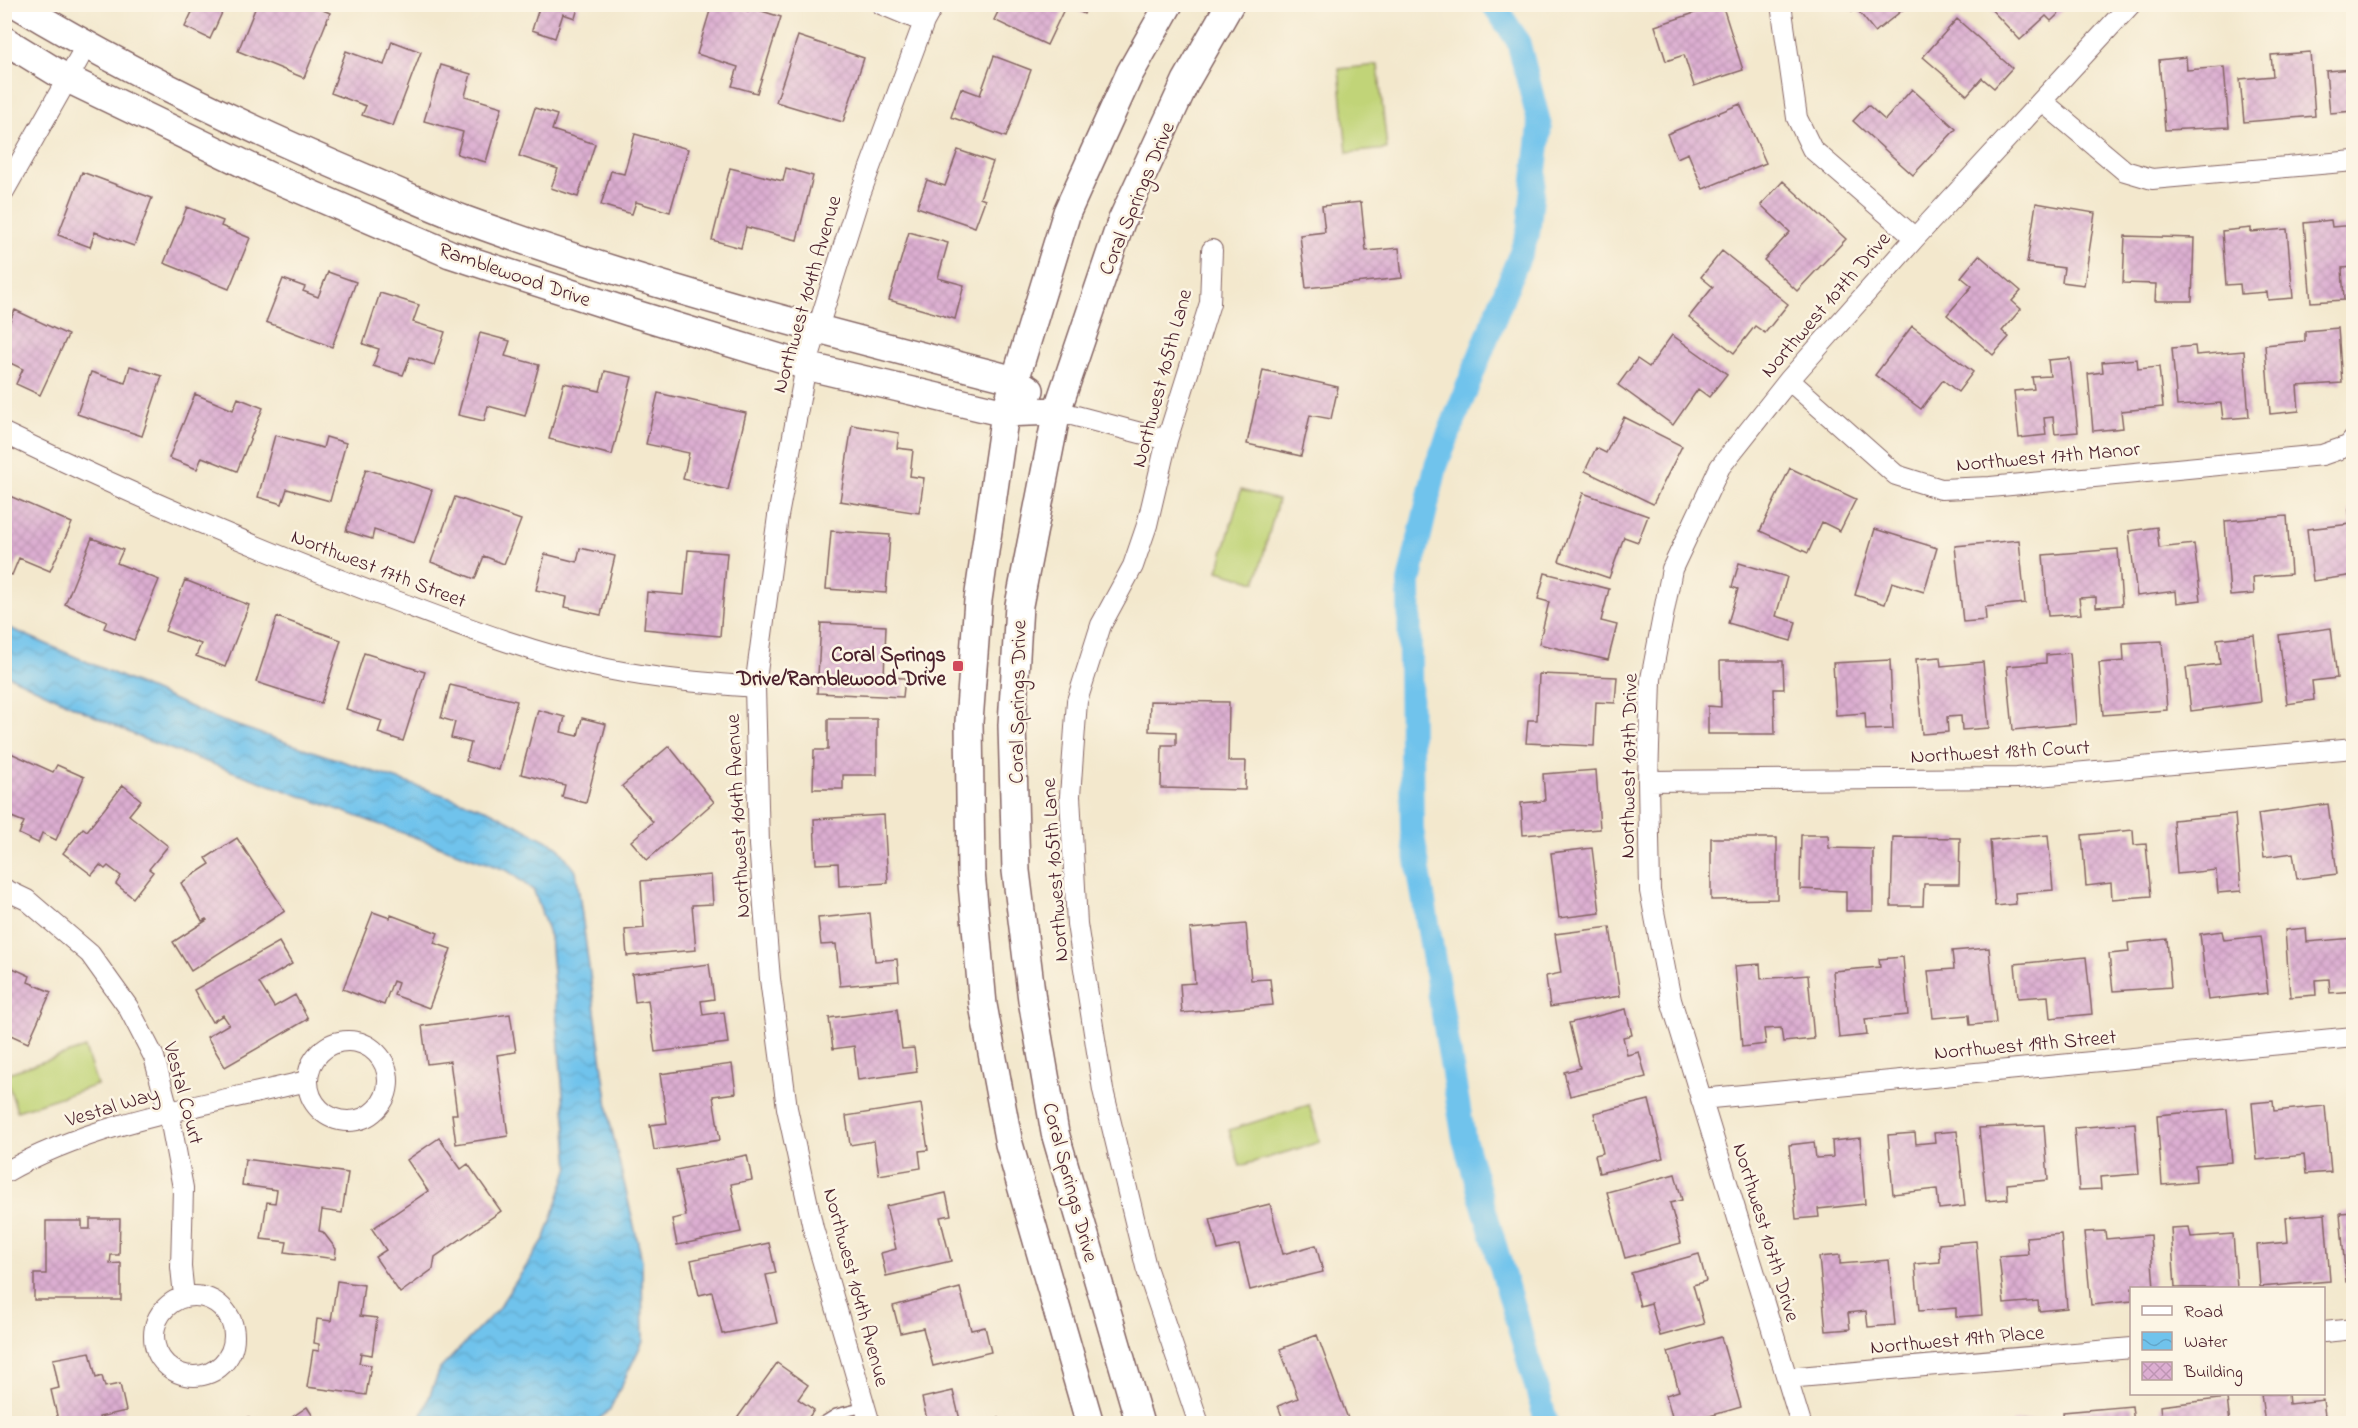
<svg xmlns="http://www.w3.org/2000/svg" width="2358" height="1428" font-family="'Indie Flower',sans-serif">
<style>
.garden{fill:#c1d478;stroke:#867a52;stroke-width:1.5}
.water{fill:url(#water-waves);stroke:#5d718c;stroke-width:1.5}
.lines{fill:none;stroke-linecap:round;stroke-linejoin:round}
.canal{stroke:#70c3ec;stroke-width:24}
.building{fill:url(#building-cross-hatch)}
.lane-casing{stroke:#856564;stroke-width:12}
.street-casing{stroke:#856564;stroke-width:22}
.secondary-casing{stroke:#856564;stroke-width:30}
.lane{stroke:#fff;stroke-width:9}
.street{stroke:#fff;stroke-width:20}
.secondary{stroke:#fff;stroke-width:27}
.poi-dot{fill:#d1495b;stroke:#fcf5e5;stroke-width:2}
.labels{text-anchor:middle;stroke-width:5;stroke-linejoin:round;paint-order:stroke}
.street-label{font-size:21px;fill:#4a1f2b;stroke:#fcf5e5}
.poi-label{font-size:21px;font-weight:bold;fill:#4a1f2b;stroke:#fcf5e5;text-anchor:end}
</style>
<defs>
<pattern id="water-waves" width="16" height="10" patternUnits="userSpaceOnUse" patternTransform="scale(1.5)"><rect width="16" height="10" fill="#70c3ec"/><path d="M0 5q4-4 8 0t8 0" fill="none" stroke="#62a7cb"/></pattern>
<pattern id="building-cross-hatch" width="8" height="8" patternUnits="userSpaceOnUse" patternTransform="scale(1.5)"><rect width="8" height="8" fill="#dcaed1"/><path d="M0 0l8 8M0 8l8-8" fill="none" stroke="#be95b4"/></pattern>
</defs>
<rect width="100%" height="100%" fill="#fcf5e5"/>
<filter id="ink" filterUnits="userSpaceOnUse"><feTurbulence type="fractalNoise" baseFrequency=".0167" numOctaves="2"/><feDisplacementMap in="SourceGraphic" scale="12" xChannelSelector="R" yChannelSelector="G"/><feConvolveMatrix kernelMatrix="1 2 1 2 8 2 1 2 1" color-interpolation-filters="sRGB"/></filter>
<filter id="wash" filterUnits="userSpaceOnUse"><feTurbulence type="fractalNoise" baseFrequency=".008" numOctaves="4" result="noise"/><feDisplacementMap in="SourceGraphic" scale="24" xChannelSelector="R" yChannelSelector="G"/><feGaussianBlur stdDeviation="1.35" result="paint"/><feColorMatrix in="noise" values="0 0 0 0 0 0 0 0 0 0 0 0 0 0 0 0 0 1.4 0 .05"/><feComposite in="paint" operator="in"/></filter>
<g filter="url(#wash)">
<rect width="100%" height="100%" fill="#f3e8cd"/>
<path class="garden" d="M1378,65L1387,149L1347,153L1339,69Z
M1241,490L1278,500L1256,582L1218,571Z
M85,1048L97,1085L17,1111L5,1074Z
M1309,1105L1320,1142L1240,1166L1229,1130Z"/>
<path class="water" d="M5,626L220,720L488,810L557,846L576,871L610,1122L642,1260L643,1341L609,1411L594,1423H419L440,1369L497,1310L545,1238L569,1167L550,937L534,891L508,871L143,739L5,674Z"/>
<g class="lines">
<path class="canal" d="M1493,4L1518,41L1540,126L1528,234L1436,466L1409,582L1412,830L1464,1139L1547,1424"/>
</g>
<g id="blocks">
<path class="building" d="M175,4H226L210,39L185,27L192,12Z
M257,4H309L330,13L304,78L238,51Z
M712,4H727L748,11L749,7L781,17L757,93L732,86L738,67L697,54Z
M1002,4H1088L1084,14L1066,5L1047,45L994,20Z
M1722,4L1743,70L1694,86L1684,55L1666,61L1655,26Z
M1846,4H1910L1875,32L1856,8L1852,11Z
M1986,4H2069L2051,21L2046,16L2020,40Z
M540,5H579L575,18L563,14L555,38L532,30Z
M1957,19L2012,68L1994,88L1982,78L1967,95L1923,57Z
M798,36L864,58L843,122L776,102Z
M392,41L421,52L393,126L362,115L366,106L331,93L346,51L384,65Z
M2310,52L2315,116L2244,122L2240,79L2273,76L2271,55Z
M994,56L1031,70L1006,137L951,117L961,88L980,95Z
M2186,57L2187,70L2224,67L2229,127L2165,130L2159,60Z
M441,65L471,74L465,96L502,107L486,162L457,154L463,132L424,121Z
M2354,69V111L2330,113L2326,71Z
M1912,89L1956,129L1913,175L1853,121L1868,105L1885,120Z
M1740,104L1766,163L1703,189L1688,153L1677,158L1667,134Z
M535,108L557,115L552,130L595,144L578,197L551,188L558,169L519,156Z
M635,134L688,149L670,212L636,202L632,214L601,205L611,171L624,174Z
M958,150L993,162L980,198L985,200L975,227L917,207L927,180L945,186Z
M730,168L783,181L786,168L813,176L797,240L746,227L741,248L712,240Z
M82,172L152,198L134,246L95,232L90,247L58,235Z
M1783,181L1846,239L1797,291L1764,260L1790,232L1761,205Z
M1361,202L1366,251L1399,248L1402,278L1306,288L1300,235L1325,232L1322,206Z
M2036,203L2095,213L2084,285L2062,282L2064,268L2027,263Z
M187,207L223,221L221,226L250,238L229,289L164,263Z
M2331,220L2332,227L2354,225V267L2342,268L2344,300L2311,302L2304,223Z
M2251,228V232L2287,229L2293,298L2268,300L2267,292L2241,294L2240,284L2226,285L2222,231Z
M909,232L948,243L938,278L964,285L955,319L889,300Z
M2125,236L2194,238L2192,301H2155L2156,284L2123,283Z
M1722,251L1788,304L1765,333L1755,326L1734,353L1689,317L1713,287L1701,277Z
M1979,255L2021,291L2012,301L2021,309L2002,331L2009,337L1993,355L1947,315L1972,286L1961,277Z
M328,272L356,282L332,347L266,322L283,279L305,287L303,291L318,297Z
M380,293L419,305L413,322L445,332L434,365L410,357L403,375L373,366L379,349L363,344Z
M15,310L68,335L40,395L16,384L23,369L4,360V333Z
M1912,326L1973,372L1958,392L1943,380L1921,409L1875,375Z
M2338,328L2342,383L2297,386L2299,411L2270,414L2265,345L2305,341V331Z
M480,333L510,341L505,356L539,365L525,416L488,406L484,421L458,415Z
M1672,335L1727,374L1709,397L1698,389L1673,425L1618,385L1637,359L1649,367Z
M2195,346L2196,355L2244,351L2249,417L2223,419L2221,403L2177,406L2172,348Z
M2070,358L2078,432L2055,434L2053,417L2044,418L2046,435L2019,438L2014,391L2034,389L2032,377L2050,376L2048,360Z
M2137,359L2138,369L2159,367L2163,407L2121,411L2123,428L2093,431L2088,374L2103,372L2102,362Z
M130,366L162,376L142,436L77,414L91,372L125,383Z
M1263,370L1338,387L1331,419L1310,415L1301,456L1247,444Z
M605,371L632,377L612,455L549,439L564,383L600,391Z
M658,393L746,413L728,490L683,479L689,453L646,444Z
M195,394L233,410L238,398L263,408L237,471L202,457L197,469L169,458Z
M1624,417L1682,446L1653,504L1585,471L1596,448L1606,453Z
M852,425L899,433L897,448L913,450L910,476L924,478L919,513L840,501Z
M275,435L323,448L326,437L346,443L330,501L287,489L282,504L258,497Z
M1790,468L1856,499L1840,531L1822,522L1808,553L1760,531Z
M366,469L432,490L414,543L374,530L372,539L346,531Z
M1583,493L1648,516L1638,542L1624,537L1609,578L1559,561Z
M5,494L72,523L50,571L19,558L12,575L5,572Z
M455,497L521,520L504,564L484,556L475,579L431,562Z
M2354,508V575L2313,581L2307,529L2351,524L2349,509Z
M2287,516L2291,574L2253,577L2254,594L2230,596L2225,521Z
M2157,527L2159,548L2194,544L2201,600L2177,603L2176,591L2137,596L2129,531Z
M1875,529L1937,548L1924,592L1892,582L1885,604L1855,595Z
M831,531L890,535L886,593L826,589Z
M92,538L123,550L117,563L159,580L134,640L104,628L107,621L65,604Z
M2019,540L2025,603L1985,607L1986,620L1963,622L1955,546Z
M580,548L615,556L601,615L565,607L567,597L536,590L545,554L577,562Z
M2118,549L2122,605L2096,607V597L2079,598L2081,614L2048,616L2043,555Z
M688,550L727,553L720,636L644,629L647,592L684,595Z
M1739,563L1787,577L1776,616L1796,622L1791,641L1728,623L1738,589L1732,587Z
M1545,573L1609,589L1601,621L1617,625L1608,660L1539,644L1549,602L1538,599Z
M185,580L249,605L225,667L196,656L201,644L165,631Z
M277,617L341,640L321,703L256,682Z
M821,623L886,626L884,677L905,678L903,697L817,693Z
M2331,628L2337,678L2312,681L2314,700L2287,704L2279,635Z
M2254,635L2261,702L2191,711L2186,668L2220,664L2217,639Z
M2162,641L2167,710L2103,715L2099,663L2124,661L2123,643Z
M364,653L425,672L403,741L378,733L382,721L346,709Z
M2070,653L2076,724L2013,730L2007,666L2046,663V655Z
M1940,657L1941,666L1983,662L1989,728L1962,730L1961,716L1947,717L1948,732L1922,734L1916,659Z
M1890,660L1893,729L1866,730L1865,713L1836,715L1833,663Z
M1720,661H1783L1784,689H1774L1775,734H1708V706L1721,707Z
M1539,674L1617,677L1615,703L1596,702L1594,746L1526,743L1528,720H1537Z
M450,685L517,701L499,770L466,761L471,743L451,738L455,722L441,718Z
M1150,701L1229,702L1228,761H1246L1245,790L1161,788L1162,745H1176V732L1149,731Z
M538,710L565,717L561,732L578,736L582,718L606,724L586,803L562,797L565,785L521,774Z
M828,719H877V775H843V789H813L814,750H828Z
M669,746L714,802L647,860L631,841L653,822L622,786Z
M4,750L53,772L57,765L84,777L56,840L42,833L38,843L19,834L24,822L9,816L4,826Z
M1596,770L1600,829L1523,835L1521,803L1545,801L1543,774Z
M123,785L141,800L129,815L168,846L149,869L153,872L133,898L116,884L121,876L108,866L105,869L100,865L92,875L63,853L83,828L87,831Z
M2354,802V840H2352L2348,803Z
M2328,804L2337,874L2297,879L2293,853L2264,857L2258,814Z
M2235,814L2241,891L2218,893L2216,870L2177,874L2173,820Z
M884,815L888,883L839,886L838,863L816,864L814,819Z
M2133,830L2134,845L2146,844L2151,896L2112,899L2111,883L2086,886L2082,835Z
M1801,835H1828L1829,848L1873,849V911H1846V891L1800,889Z
M2048,835L2053,890L2015,893L2016,904L1995,906L1990,840Z
M1893,837L1960,838L1959,884H1924L1923,906H1891Z
M237,838L285,911L191,971L173,942L207,920L206,919L202,921L181,883L210,864L206,858Z
M1711,838H1777V899L1711,900Z
M1592,848L1600,913L1559,918L1551,853Z
M711,875L713,904L692,905L696,950L627,956L625,930L644,928L641,881Z
M373,912L390,918L391,915L438,933L434,943L451,949L429,1008L394,995L398,983L393,981L384,1005L343,989Z
M870,913L875,961L897,959L899,981L840,986L836,944L821,945L818,918Z
M1246,924L1251,980L1270,979L1273,1005L1182,1013L1180,984L1195,983L1190,929Z
M1610,927L1620,996L1550,1007L1546,976L1561,973L1555,934Z
M2306,928L2307,942L2354,938V991L2330,993L2329,979L2315,980L2316,995L2290,997L2285,930Z
M2222,931L2224,940L2261,936L2268,993L2208,1000L2200,934Z
M2167,939L2171,987L2113,991L2109,954L2129,952L2128,943Z
M279,942L292,964L259,983L274,1007L295,995L308,1019L225,1067L207,1037L229,1024L223,1015L212,1022L194,990Z
M1989,948L1996,1023L1970,1025L1969,1015L1933,1018L1928,971L1954,969L1952,951Z
M1903,957L1908,1015L1865,1019L1867,1035L1839,1038L1833,971L1880,967L1879,959Z
M2086,957L2092,1014L2050,1018L2048,996L2018,998L2015,964Z
M4,959L8,961L6,965L30,976L28,982L51,992L28,1043L4,1032Z
M709,964L714,999L701,1001L703,1015L724,1012L728,1043L655,1052L648,1000L635,1002L632,974Z
M1760,964L1761,979L1808,975L1814,1039L1783,1042L1781,1028L1764,1029L1766,1044L1742,1047L1735,966Z
M897,1009L902,1049L914,1048L917,1072L858,1080L854,1046L833,1049L829,1018Z
M1626,1009L1632,1035L1623,1037L1627,1055L1639,1052L1646,1077L1570,1096L1564,1072L1580,1068L1569,1023Z
M510,1014L516,1052L497,1055L508,1136L456,1144L452,1114H457L450,1061L427,1064L422,1026Z
M732,1064L736,1093L713,1096L720,1140L654,1150L650,1125L667,1123L660,1074Z
M1649,1100L1663,1158L1599,1173L1595,1155L1603,1153L1594,1113Z
M2273,1101L2274,1111L2325,1106L2331,1172L2306,1174L2304,1155L2257,1160L2252,1103Z
M921,1104L928,1150L919,1151L921,1168L879,1175L874,1141L850,1145L846,1116Z
M2227,1109L2232,1162L2195,1165L2196,1182L2162,1185L2157,1115Z
M2135,1123L2139,1174L2100,1177L2101,1189L2079,1190L2074,1128Z
M2044,1125L2048,1180L2007,1184L2008,1199L1986,1201L1979,1128Z
M1957,1131L1965,1206L1939,1209L1937,1189L1893,1194L1888,1135L1915,1133L1916,1144L1935,1142L1934,1133Z
M439,1138L461,1169L468,1164L501,1211L435,1257L433,1269L400,1293L375,1257L386,1250L372,1229L428,1191L407,1160Z
M1860,1138L1865,1204L1818,1209L1819,1217L1796,1219L1789,1145L1814,1142L1816,1158L1833,1157L1832,1141Z
M747,1155L752,1180L731,1184L741,1232L677,1245L672,1219L686,1216L676,1170Z
M245,1159L348,1173L342,1213L322,1210L319,1231L323,1232L336,1249L335,1259L285,1252L287,1242L261,1239L267,1202L275,1203L277,1190L242,1185Z
M1675,1174L1682,1200L1670,1203L1681,1243L1625,1258L1607,1192Z
M946,1193L951,1215L940,1217L951,1261L886,1276L881,1253L896,1249L886,1206Z
M1270,1204L1283,1254L1316,1245L1323,1272L1250,1290L1239,1245L1218,1250L1210,1219Z
M2354,1212V1281L2346,1282L2340,1213Z
M2325,1214L2330,1281L2260,1287L2257,1245L2288,1242L2286,1217Z
M90,1219H120L119,1255H111L110,1264L121,1263V1300H34V1274H46V1221H82V1229H90Z
M2189,1227L2191,1237L2233,1234L2237,1288H2175L2171,1228Z
M2105,1231L2106,1239L2150,1235L2154,1288H2132V1301L2091,1305L2084,1232Z
M2061,1234L2067,1308L2039,1311L2038,1301L2004,1304L1999,1256L2028,1254L2026,1237Z
M1976,1241L1982,1315L1956,1317V1308L1919,1311L1915,1264L1940,1262L1939,1244Z
M769,1243L776,1273L766,1275L777,1323L722,1334L712,1292L699,1295L691,1260Z
M1699,1254L1706,1281L1693,1285L1704,1324L1660,1336L1651,1303L1640,1306L1631,1273Z
M1840,1255V1264L1889,1260L1895,1325L1868,1327L1866,1311L1848,1313L1850,1329L1826,1331L1819,1257Z
M337,1281L364,1285L360,1316L377,1318L372,1355L361,1353L359,1363L371,1365L366,1395L307,1387L313,1350L319,1351V1344L314,1343L317,1319L331,1321Z
M960,1288L971,1330L985,1327L991,1352L933,1366L923,1328L900,1333L893,1306Z
M1317,1335L1334,1381L1350,1424H1285L1278,1406L1298,1398L1280,1349Z
M1721,1337L1741,1407L1682,1424H1674L1666,1395L1679,1391L1668,1352Z
M90,1352L96,1378L102,1376L105,1387L120,1384L126,1411L99,1417L100,1424H59L51,1390L59,1388L53,1359Z
M777,1363L808,1385L798,1399L814,1410L804,1424H733Z
M953,1391L961,1424H928L922,1398Z
M2261,1394H2288L2289,1404L2323,1400L2326,1424H2265Z
M2227,1398L2230,1424H2162L2160,1406Z
M2132,1406L2134,1424H2064L2063,1412Z
M307,1407L318,1424H282Z
M249,1417L253,1424H239Z
M999,1418L1001,1424H979V1423Z
M2033,1420V1424H2012V1422Z"/>
</g>
</g>
<g filter="url(#ink)">
<use href="#blocks" fill-opacity="0" stroke="#856564" stroke-width="1.5"/>
<g class="lines">
<defs>
<path id="lane" d="M820,1424L836,1414L865,1407"/>
<path id="street" d="M881,4L924,22
M1781,4L1797,118L1812,149L1915,238
M2043,102L2125,171L2152,179L2354,161
M4,191L86,46
M1789,380L1896,475L1941,489L1990,487L2322,455L2348,446L2354,439
M1057,411L1167,440
M4,433C135,496 268,554 404,604C470,629 538,655 607,669C656,679 705,683 755,687
M1648,781L2017,778L2354,748
M4,889L27,900L90,954L128,1007L154,1057L169,1113L183,1188L181,1267L184,1296
M308 1081a40 40 0 1 1 80 0a40 40 0 1 1-80 0Z
M1701,1099L2354,1037
M4,1173C94,1121 207,1105 307,1081
M154 1336a40 40 0 1 1 80 0a40 40 0 1 1-80 0Z
M2324,1332L2354,1329
M1787,1378L2132,1348
M870,1424L813,1228L787,1108L770,979L759,845L755,687L778,516L806,366L859,197L924,22L934,4
M1199,1424L1146,1267L1103,1090L1077,924L1070,796L1077,701L1101,625L1133,566L1147,525L1167,440L1210,303L1212,250
M1801,1424L1671,1000L1650,891L1648,781L1651,679L1672,569L1720,467L1789,380L1915,238L2131,4"/>
<path id="secondary" d="M16,4C127,71 244,127 363,177C396,191 429,206 463,219C643,285 830,333 1015,380L1030,390
M4,40L66,78L269,176L450,254L629,312L806,366L1005,413L1057,411
M1090,1424L1009,1144L983,1005L971,872L969,722L978,600L1005,413L1067,212L1130,73L1169,4
M1140,1424L1055,1133L1032,1000L1016,871L1012,725L1019,605L1057,411L1121,222L1186,81L1230,4"/>
</defs>
<use href="#lane" class="lane-casing"/>
<use href="#street" class="street-casing"/>
<use href="#secondary" class="secondary-casing"/>
<use href="#lane" class="lane"/>
<use href="#street" class="street"/>
<use href="#secondary" class="secondary"/>
</g>
</g>
<rect class="poi-dot" x="952" y="660" width="12" height="12" rx="3"/>
<g class="labels">
<g class="street-label">
<text transform="translate(1136 198) rotate(-67)" y="7">Coral Springs Drive</text>
<text transform="translate(515 274) rotate(19)" y="7">Ramblewood Drive</text>
<text transform="translate(806 294) rotate(-74)" y="7">Northwest 104th Avenue</text>
<text transform="translate(1825 304) rotate(-49)" y="7">Northwest 107th Drive</text>
<text transform="translate(1161 378) rotate(-75)" y="7">Northwest 105th Lane</text>
<text transform="translate(2048 456) rotate(-5)" y="7">Northwest 17th Manor</text>
<text transform="translate(379 568) rotate(21)" y="7">Northwest 17th Street</text>
<text transform="translate(1017 702) rotate(-89)" y="7">Coral Springs Drive</text>
<text transform="translate(2000 751) rotate(-3)" y="7">Northwest 18th Court</text>
<text transform="translate(1628 766) rotate(-89)" y="7">Northwest 107th Drive</text>
<text transform="translate(737 816) rotate(-93)" y="7">Northwest 104th Avenue</text>
<text transform="translate(1054 870) rotate(-94)" y="7">Northwest 105th Lane</text>
<text transform="translate(2025 1044) rotate(-5)" y="7">Northwest 19th Street</text>
<text transform="translate(184 1093) rotate(75)" y="7">Vestal Court</text>
<text transform="translate(112 1106) rotate(-17)" y="7">Vestal Way</text>
<text transform="translate(1071 1182) rotate(75)" y="7">Coral Springs Drive</text>
<text transform="translate(1767 1232) rotate(73)" y="7">Northwest 107th Drive</text>
<text transform="translate(857 1287) rotate(75)" y="7">Northwest 104th Avenue</text>
<text transform="translate(1957 1339) rotate(-5)" y="7">Northwest 19th Place</text>
</g>
<g class="poi-label">
<text x="946" y="661">Coral Springs<tspan x="946" dy="24">Drive/Ramblewood Drive</tspan></text>
</g>
</g>
<rect width="2358" height="1428" fill="none" stroke="#fcf5e5" stroke-width="24"/>
<rect x="2130" y="1287" width="195" height="108" fill="#fcf5e5" stroke="#b59f9b" stroke-width="1.5"/>
<rect x="2142" y="1306" width="30" height="9" fill="#ffffff" stroke="#b59f9b" stroke-width="1.5"/>
<text x="2184" y="1317" font-size="18" fill="#4a1f2b">Road</text>
<rect x="2142" y="1332" width="30" height="18" fill="url(#water-waves)" stroke="#b59f9b" stroke-width="1.5"/>
<text x="2184" y="1347" font-size="18" fill="#4a1f2b">Water</text>
<rect x="2142" y="1362" width="30" height="18" fill="url(#building-cross-hatch)" stroke="#b59f9b" stroke-width="1.5"/>
<text x="2184" y="1377" font-size="18" fill="#4a1f2b">Building</text>
</svg>
